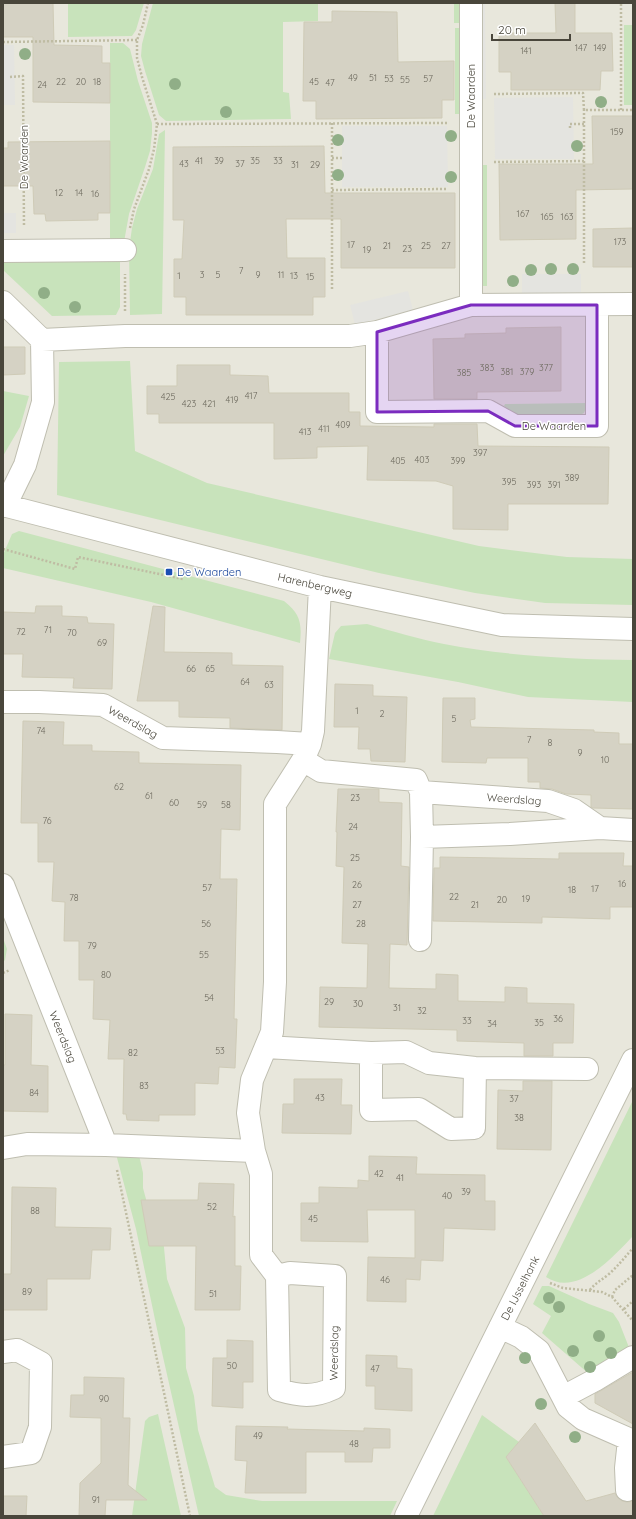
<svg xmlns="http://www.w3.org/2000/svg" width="636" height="1519" font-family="Quicksand,sans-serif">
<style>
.residential{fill:#e8e7dc}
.green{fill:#c8e3bb}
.parking{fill:#e4e4e0}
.building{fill:#d5d2c4;stroke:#cfcbb7}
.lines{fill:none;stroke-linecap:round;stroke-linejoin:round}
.minor-casing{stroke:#bfbeb0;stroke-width:24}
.path{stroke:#bfbca3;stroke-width:2.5;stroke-dasharray:2 2;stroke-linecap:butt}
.minor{stroke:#fff;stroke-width:22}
.tree{fill:#90ae87}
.marked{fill:#7b2cbf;fill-opacity:0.2;stroke:#7b2cbf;stroke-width:3;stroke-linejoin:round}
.transit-dot{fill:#1a4fb4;stroke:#fff;stroke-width:1.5}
.labels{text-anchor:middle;stroke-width:3;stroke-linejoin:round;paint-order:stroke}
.number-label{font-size:9px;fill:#6c695d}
.street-label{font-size:11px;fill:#49463b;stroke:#fff}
.transit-label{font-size:11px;fill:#164399;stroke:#fff;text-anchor:start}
</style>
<rect width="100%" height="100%" fill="#f5f4ed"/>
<path class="residential" d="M3,3H633V1516H3Z"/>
<path class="green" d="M68,3H144L136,30L132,36L68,37Z
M153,3H318V21L283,22V92L289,93L291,119L166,121L159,115L145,71L141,56L142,44Z
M454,3H461V23H454Z
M624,25H633V105H624Z
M455,28H461L462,114H455Z
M110,43H123L130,49L138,81L152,123V133L150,151L145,167L129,214L124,242H110Z
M165,130L162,314L130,315L129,249L132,228L137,209L153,169L159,134Z
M480,165H487V286H480Z
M120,259V307L116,315L52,316L3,270V261Z
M130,361L135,451L207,483L479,546L567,557L633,559V605L545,603L475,593L379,573L57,495L59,362Z
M3,391L29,396L20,427L3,456Z
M588,403L584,413L576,417L519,416L504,406L505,404Z
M19,531L284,601C300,614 302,622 300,643L151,602L3,568V555L12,534Z
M367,624C392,631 418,639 444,644C506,656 570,659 633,660V702L528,697L458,682L329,659L335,633L341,626Z
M3,938L7,949L5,960L3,962Z
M633,1100V1236C614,1256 577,1298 546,1277Z
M116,1154L139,1155L143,1173V1188L150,1214L163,1237L167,1279L185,1328L186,1368L194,1396L198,1430L215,1487L226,1495L262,1501H397L390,1516H199L161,1348L136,1229Z
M542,1286H549L589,1304L613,1313L619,1322L630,1350L589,1374L542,1333L551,1316L533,1304Z
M158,1414L181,1516H132L145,1421L149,1417Z
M482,1415L519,1442L506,1457L544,1516H433Z"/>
<path class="parking" d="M478,3H485L486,99H479Z
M3,45H14L15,105H3Z
M573,97L574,159H495L494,98Z
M342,126H447L448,187H342Z
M3,213H16V233H3Z
M522,274H581V295H522Z
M408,291L413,310L355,325L350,305Z"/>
<path class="building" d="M3,3H53L54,45L102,46V63H110V103L33,102V37H3Z
M555,3H575V33H612L613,71H601L600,90H511V72H499V33H556Z
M332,11L397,12L398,62L454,61V100H442V118L316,119V101H303L304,22H332Z
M592,116H633V189L576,190V239L500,240L499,164H593Z
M110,141V213H98V220L46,221L45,214H34L33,186H3V148H8V142Z
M324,146L325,193H455V268H341V219H286L287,258H325V297H313V315H186V297H174V259H182L184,220H173V147Z
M633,228V267H593V229Z
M561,327V391L477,392V399H434L433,339L465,338V334L506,333V328Z
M3,347H25V374L3,375Z
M177,365H230V375L268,376L269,393H349V412H360V426L434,427V424H477L478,446L609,447L608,504H508V530L453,529V486L436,481L367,480L368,446L317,447V458L274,459V423H159V414H147V386H177Z
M36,606H62V616L87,617L88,623L114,624L112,689L73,688L74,678L22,677L23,654H3V612L35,613Z
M153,606L165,607L164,652L232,653V665L283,666L282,730L230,728V718L179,717V701H137Z
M335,684L373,685V696L407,697L405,762L371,761L370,749H358L359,727H334Z
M443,698H475V719L470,720L471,727L594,730V732L619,733V744H633V809L593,808L591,807V795L566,794L552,789L540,788V782H528V758H487L486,763L442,762Z
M23,721L64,722L63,745H92V751L139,752V763L241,765L240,830L221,829L220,879H237L234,1019H237L235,1068L219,1067L218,1084L195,1083V1115H159V1121L127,1120L126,1114H123L124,1059H108L110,1020L93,1019L94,980H79V941H64L65,902L52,901L54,862H38V823H21Z
M338,789H379V802L402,803L401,866L409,867L407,945L390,944L389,988L436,989V974L458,975V1001L505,1002V987L527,988V1003L574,1004L573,1043H553V1056H524V1043L457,1041V1030L319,1027L320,987L367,988L368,944L342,943L344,867L336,866L337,832H336Z
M559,853H624L623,866H633V907H610V919L542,917V923L433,921L434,868H440V857L559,859Z
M5,1014L32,1015L31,1065L48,1066V1112L3,1111V1065H5Z
M294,1079H342L341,1105H352L351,1134L282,1133L283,1104H294Z
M523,1081H552L551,1150L497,1149L498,1090L523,1091Z
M369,1156L417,1157L416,1174L485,1175V1201H495V1230L444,1228L443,1261L421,1260L420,1280L406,1279V1302L367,1301L368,1257L415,1258V1210H367L368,1242L301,1241V1203H319V1187L358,1188V1180L369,1181Z
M199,1183L234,1184L233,1217L235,1216V1266H241L240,1310H195L196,1246H149L141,1200H198Z
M12,1187L56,1188L55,1227L111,1228L110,1250H92L90,1279H47V1310H3V1274H11Z
M227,1340L253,1341V1382H243V1408L212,1406L213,1358H227Z
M366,1355L397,1356V1368L412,1369V1411L375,1409V1386H366Z
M633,1372V1424L595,1403V1394Z
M84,1377L124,1378L123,1418H130L128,1485L147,1500H106L105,1516H79L80,1483L101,1463V1418L70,1417L71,1395H84Z
M535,1423L586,1501L615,1493L617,1497L622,1501L627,1502L633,1501V1516H544L506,1457Z
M236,1426L288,1427L287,1429L364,1431V1428L390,1429V1448H373L372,1462H345V1452H306V1493H245L247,1461L235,1460Z
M3,1496H27L26,1516H3Z"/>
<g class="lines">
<defs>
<path id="minor" d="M471,3V305
M3,251L125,250
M3,302L42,340L125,336H350L377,332L471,305L633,304
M377,332V412L488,411L515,426H597V305
M3,505L320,587L502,625L633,629
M5,506L25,465L43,402L42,340
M3,702H39L103,705L163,738L277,742L310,744
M303,760L321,771L416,780L421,792L422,837L420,940
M421,792L548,801L574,810L600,828
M422,837L510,834L600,828L633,830
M3,885L106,1145
M266,1047L371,1053L406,1052L429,1063L475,1068L587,1069
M371,1053V1110L419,1109L451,1129L474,1128L475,1068
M3,1148L27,1144L106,1145L254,1151
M277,1276L290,1273L335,1276L334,1388C313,1398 300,1396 279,1390L277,1276L261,1255V1174L254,1151L248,1113L252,1080L272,1032L275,982V804L303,760L310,744L313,731L320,587
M500,1327L521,1337L539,1351L568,1407L583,1419L633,1441
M3,1352L17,1350L41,1363L40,1427L31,1453L3,1457
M563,1397L595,1380L633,1357
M627,1490L626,1468L629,1440
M406,1516L633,1060"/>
</defs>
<use href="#minor" class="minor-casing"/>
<path class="path" d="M3,42L137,40
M10,77L23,76L24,227
M494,94L583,93L584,110H633
M621,110V3
M332,123V290
M157,124L447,123
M570,128V124H584
M332,158H344
M494,162L584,161
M332,190L448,189
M130,228L134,209L149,169L154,149L157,124L142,77L137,58V40L143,25L148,3
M584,263V110
M125,311V274
M3,549L75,569L78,557L183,579
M3,973L10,970
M117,1170L190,1516
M550,1283L563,1288L602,1292L612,1297L633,1321
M590,1290C595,1283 602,1280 609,1274C618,1266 625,1257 633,1248
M612,1297L615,1290L633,1275
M624,1309L633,1301"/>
<use href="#minor" class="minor"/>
</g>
<g class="tree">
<circle cx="25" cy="54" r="6"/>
<circle cx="175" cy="84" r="6"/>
<circle cx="601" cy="102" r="6"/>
<circle cx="226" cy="112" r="6"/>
<circle cx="451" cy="136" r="6"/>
<circle cx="338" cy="140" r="6"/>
<circle cx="577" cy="146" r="6"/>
<circle cx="338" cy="175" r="6"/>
<circle cx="451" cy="177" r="6"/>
<circle cx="551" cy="269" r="6"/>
<circle cx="573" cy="269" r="6"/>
<circle cx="531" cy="270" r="6"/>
<circle cx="513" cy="281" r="6"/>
<circle cx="44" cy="293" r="6"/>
<circle cx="75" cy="307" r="6"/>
<circle cx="549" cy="1298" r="6"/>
<circle cx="559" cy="1307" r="6"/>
<circle cx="599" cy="1336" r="6"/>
<circle cx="573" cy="1351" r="6"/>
<circle cx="611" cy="1353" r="6"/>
<circle cx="525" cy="1358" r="6"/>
<circle cx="590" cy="1367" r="6"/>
<circle cx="541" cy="1404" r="6"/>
<circle cx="575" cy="1437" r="6"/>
</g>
<path class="marked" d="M471,305H597V426H515L488,411L377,412V332Z"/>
<rect class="transit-dot" x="165" y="568" width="8" height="8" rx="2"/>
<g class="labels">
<g class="number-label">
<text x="581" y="51">147</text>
<text x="600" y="51">149</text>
<text x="526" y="54">141</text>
<text x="353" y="81">49</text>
<text x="373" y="81">51</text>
<text x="389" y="82">53</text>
<text x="428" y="82">57</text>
<text x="405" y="83">55</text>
<text x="61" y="85">22</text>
<text x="81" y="85">20</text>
<text x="97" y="85">18</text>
<text x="314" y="85">45</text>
<text x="330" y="86">47</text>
<text x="42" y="88">24</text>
<text x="617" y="135">159</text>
<text x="199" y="164">41</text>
<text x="219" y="164">39</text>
<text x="255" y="164">35</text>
<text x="278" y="164">33</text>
<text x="184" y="167">43</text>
<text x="240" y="167">37</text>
<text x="295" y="168">31</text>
<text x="315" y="168">29</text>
<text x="59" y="196">12</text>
<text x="79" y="196">14</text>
<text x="95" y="197">16</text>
<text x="523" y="217">167</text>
<text x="547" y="220">165</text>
<text x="567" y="220">163</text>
<text x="620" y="245">173</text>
<text x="351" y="248">17</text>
<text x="387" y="249">21</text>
<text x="426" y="249">25</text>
<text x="446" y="249">27</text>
<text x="407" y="252">23</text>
<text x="367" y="253">19</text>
<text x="241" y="274">7</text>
<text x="202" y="278">3</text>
<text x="218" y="278">5</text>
<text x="258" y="278">9</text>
<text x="281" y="278">11</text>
<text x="179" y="279">1</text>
<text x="294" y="279">13</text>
<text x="310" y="280">15</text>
<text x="487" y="371">383</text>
<text x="546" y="371">377</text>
<text x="507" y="375">381</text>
<text x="527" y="375">379</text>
<text x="464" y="376">385</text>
<text x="251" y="399">417</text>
<text x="168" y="400">425</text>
<text x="232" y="403">419</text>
<text x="189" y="407">423</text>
<text x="209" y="407">421</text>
<text x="343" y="428">409</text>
<text x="324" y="432">411</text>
<text x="305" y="435">413</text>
<text x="480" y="456">397</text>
<text x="422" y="463">403</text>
<text x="398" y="464">405</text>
<text x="458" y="464">399</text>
<text x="572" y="481">389</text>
<text x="509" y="485">395</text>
<text x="534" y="488">393</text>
<text x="554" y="488">391</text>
<text x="48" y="633">71</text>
<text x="21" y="635">72</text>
<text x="72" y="636">70</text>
<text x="102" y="646">69</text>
<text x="191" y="672">66</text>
<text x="210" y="672">65</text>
<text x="245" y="685">64</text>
<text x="269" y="688">63</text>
<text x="357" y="714">1</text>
<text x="382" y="717">2</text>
<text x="454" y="722">5</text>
<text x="41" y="734">74</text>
<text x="529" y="743">7</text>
<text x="550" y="746">8</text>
<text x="580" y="756">9</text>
<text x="605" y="763">10</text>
<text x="119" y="790">62</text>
<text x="149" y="799">61</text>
<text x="355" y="801">23</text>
<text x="174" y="806">60</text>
<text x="202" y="808">59</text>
<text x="226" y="808">58</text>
<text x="47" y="824">76</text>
<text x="353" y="830">24</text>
<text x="355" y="861">25</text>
<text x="622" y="887">16</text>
<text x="357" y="888">26</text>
<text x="207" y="891">57</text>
<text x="595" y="892">17</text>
<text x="572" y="893">18</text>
<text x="454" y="900">22</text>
<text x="74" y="901">78</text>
<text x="526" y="902">19</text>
<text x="502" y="903">20</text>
<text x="357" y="908">27</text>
<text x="475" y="908">21</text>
<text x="206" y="927">56</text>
<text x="361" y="927">28</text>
<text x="92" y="949">79</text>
<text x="204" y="958">55</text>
<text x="106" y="978">80</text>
<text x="209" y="1001">54</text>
<text x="329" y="1005">29</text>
<text x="358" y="1007">30</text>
<text x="397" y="1011">31</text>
<text x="422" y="1014">32</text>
<text x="558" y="1022">36</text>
<text x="467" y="1024">33</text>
<text x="539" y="1026">35</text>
<text x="492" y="1027">34</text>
<text x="220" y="1054">53</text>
<text x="133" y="1056">82</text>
<text x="144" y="1089">83</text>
<text x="34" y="1096">84</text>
<text x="320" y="1101">43</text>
<text x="514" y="1102">37</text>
<text x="519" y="1121">38</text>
<text x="379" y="1177">42</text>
<text x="400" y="1181">41</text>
<text x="466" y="1195">39</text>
<text x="447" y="1199">40</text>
<text x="212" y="1210">52</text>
<text x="35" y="1214">88</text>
<text x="313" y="1222">45</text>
<text x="385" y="1283">46</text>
<text x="27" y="1295">89</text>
<text x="213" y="1297">51</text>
<text x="232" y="1369">50</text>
<text x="375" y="1372">47</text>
<text x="104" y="1402">90</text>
<text x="258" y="1439">49</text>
<text x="354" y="1447">48</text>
<text x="96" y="1503">91</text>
</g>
<g class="street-label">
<text transform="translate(471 96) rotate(-90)" y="4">De Waarden</text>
<text transform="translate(24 157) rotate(-90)" y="4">De Waarden</text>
<text x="554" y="430">De Waarden</text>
<text transform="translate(315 585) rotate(13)" y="4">Harenbergweg</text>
<text transform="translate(133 722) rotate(29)" y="4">Weerdslag</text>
<text transform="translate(514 799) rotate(4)" y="4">Weerdslag</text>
<text transform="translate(63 1037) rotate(68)" y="4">Weerdslag</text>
<text transform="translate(520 1288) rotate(-63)" y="4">De IJsselhank</text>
<text transform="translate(334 1353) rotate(-89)" y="4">Weerdslag</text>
</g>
<g class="transit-label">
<text x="177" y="576">De Waarden</text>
</g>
</g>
<rect width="636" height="1519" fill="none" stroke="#49463b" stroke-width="8"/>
<path d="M492 34v6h78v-6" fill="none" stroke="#49463b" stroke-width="2"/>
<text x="498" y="34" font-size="12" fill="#49463b" stroke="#ffffff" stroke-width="3" paint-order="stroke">20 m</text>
</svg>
